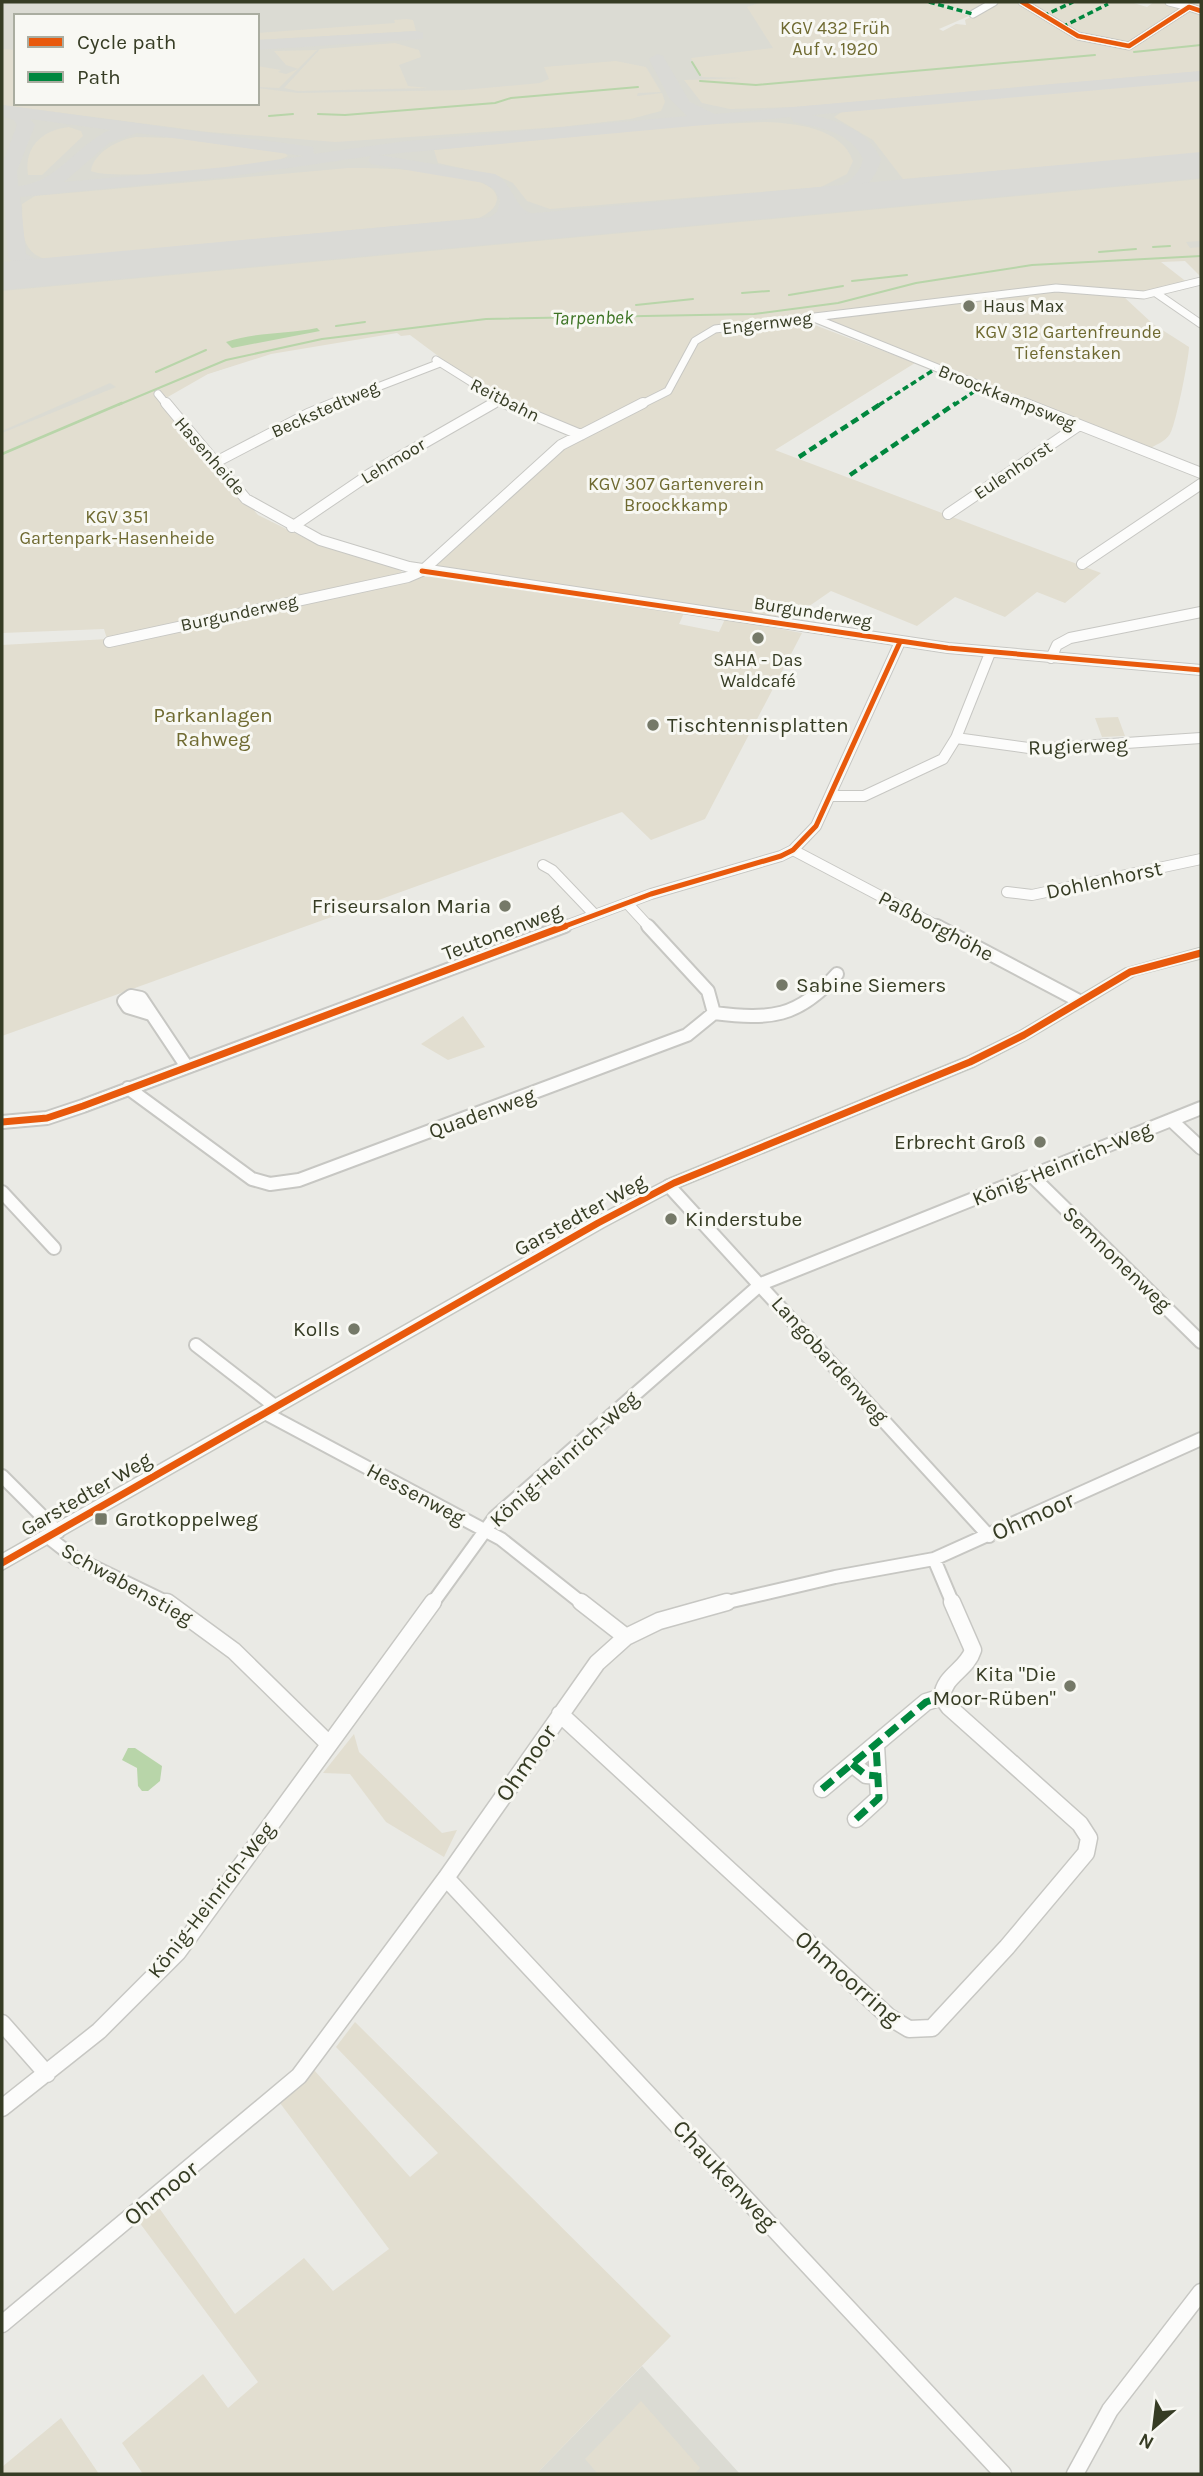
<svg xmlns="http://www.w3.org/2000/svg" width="1203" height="2476" font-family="Karla,sans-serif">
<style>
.built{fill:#dbdbd3;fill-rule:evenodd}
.green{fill:#e2ded0}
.water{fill:#b8d5a9}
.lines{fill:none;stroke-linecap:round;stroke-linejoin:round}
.stream-far1{stroke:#b8d5a9;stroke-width:2}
.stream{stroke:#b8d5a9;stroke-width:2.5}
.taxiway{fill:#dadad6;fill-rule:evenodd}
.runway{fill:#dadad6;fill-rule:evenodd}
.minor-far3-casing{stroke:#c7c7c3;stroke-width:9}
.minor-far2-casing{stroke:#c7c7c3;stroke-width:12}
.minor-far1-casing{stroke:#c7c7c3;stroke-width:16}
.minor-casing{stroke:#c7c7c3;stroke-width:19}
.secondary-casing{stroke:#c6c7c1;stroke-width:3}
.minor-far3{stroke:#fcfcfb;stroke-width:7}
.minor-far2{stroke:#fcfcfb;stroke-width:10}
.minor-far1{stroke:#fcfcfb;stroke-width:12}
.minor{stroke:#fcfcfb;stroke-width:16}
.secondary{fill:#fcfcfb;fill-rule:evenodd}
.quiet-far2{stroke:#00873e;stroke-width:3.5;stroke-dasharray:6 3.5;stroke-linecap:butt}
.quiet-far1{stroke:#00873e;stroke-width:4.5;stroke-dasharray:8 4.5;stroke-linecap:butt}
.quiet{stroke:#00873e;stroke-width:7;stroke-dasharray:14 7;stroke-linecap:butt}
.cycleway-far2-casing{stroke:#f8f8f3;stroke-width:7}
.cycleway-far1-casing{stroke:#f8f8f3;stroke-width:9}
.cycleway-casing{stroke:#f8f8f3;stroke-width:11}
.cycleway-far2{stroke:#e8590c;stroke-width:4.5}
.cycleway-far1{stroke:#e8590c;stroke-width:5}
.cycleway{stroke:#e8590c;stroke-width:7}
.poi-dot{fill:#757968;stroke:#f8f8f3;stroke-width:2.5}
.labels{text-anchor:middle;stroke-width:6;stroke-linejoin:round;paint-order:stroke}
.far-park-label{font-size:18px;fill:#6f6a31;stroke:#f8f8f3}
.far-poi-label{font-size:18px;fill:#363c24;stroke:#f8f8f3;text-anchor:start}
.far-street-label{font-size:18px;fill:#363c24;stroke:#f8f8f3}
.far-water-label{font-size:19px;font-style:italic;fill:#3c7323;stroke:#f8f8f3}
.park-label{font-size:21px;fill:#6f6a31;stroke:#f8f8f3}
.poi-label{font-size:21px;fill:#363c24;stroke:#f8f8f3;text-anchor:start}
.street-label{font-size:21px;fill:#363c24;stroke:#f8f8f3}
.near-street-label{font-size:24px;fill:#363c24;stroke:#f8f8f3}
</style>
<rect width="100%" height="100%" fill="#eaeae5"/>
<path class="built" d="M2,2H762L767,26L1201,43V250L339,331L2,441ZM16,16H257V103H16Z
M642,2366L740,2474H536Z"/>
<path class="green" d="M762,2H991L970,12L939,4L969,16L939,29L943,31L956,24L966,25L965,20L999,2H1130L1147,7L1154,2H1201V71L796,107L730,109L702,103L684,80L741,78L702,77L691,58L773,48L747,7Z
M407,19L413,20L416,31L257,40V33L395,23L394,20Z
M395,43L419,50L421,57L399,65L408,86L428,88L298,91L284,88L320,49Z
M2,49L16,50V103H257V88L298,93L463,90L540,83L549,79L544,67L616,61L646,67L661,92L638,93L637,96L662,93L665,102L661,111L631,119L560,127L335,142L208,132L2,105Z
M317,50L279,88L257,87V66L281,70L278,72L286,74L298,69L286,65L274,51Z
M1201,80V153L903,179L873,140L834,117L843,111Z
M765,122C795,123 842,128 853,161L847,174L821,187L550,209L527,201L513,183L498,176L438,163L434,150L694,125Z
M69,127L81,131L83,136L42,175H28C24,147 42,130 69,127Z
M136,137L175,138L285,153L288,156C269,168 110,181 91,171C93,153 119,139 136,137Z
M348,168C371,168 498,168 497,199C496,209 487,214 479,218L45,259C19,251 23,227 22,204L35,196Z
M1201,179V241L1186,242L1190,248L1201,247V277L1185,261L1161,262L1188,283L1154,292L1126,294L1124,297L1153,324L1189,347C1189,357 1176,425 1170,434C1165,442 1155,445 1147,450L822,320L832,316L713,328L698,335L804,321L915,363L775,450L1101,573L1065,603L1037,592L1005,617L955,597L917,626L831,591L789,620L431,570L558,448L585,436L523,410L473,382L410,335L401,336L397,333L271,354L208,374L166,398H159L258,515L313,542L394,566L409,578L439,576L684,613L679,624L719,632L725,619L802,633L705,819L651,840L622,812L2,1036V645L107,639L104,629L2,633V433L116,387L110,383L2,431V291Z
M1118,717L1125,736L1102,737L1095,718Z
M463,1016L485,1047L448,1060L421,1044Z
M354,1734L359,1752L442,1833L457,1830L444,1857L386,1822L350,1774L323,1773Z
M355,2022L671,2336L536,2474H143L122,2443L203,2374L228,2408L258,2382L139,2222L157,2205L235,2314L304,2258L333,2291L389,2249L280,2103L314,2070L410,2177L438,2153L336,2047Z
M641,2401L700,2468L694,2474H598L585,2459Z
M61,2418L99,2474H2V2467Z"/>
<path class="water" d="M317,328L320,331L232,348L226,342C255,332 287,334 317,328Z
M128,1748H135L162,1766L160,1781L148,1791H142L138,1786L137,1768L122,1760Z"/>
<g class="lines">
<path class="stream-far1" d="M1134,52L1201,45
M692,62L700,75
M700,81L756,85L1095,55
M318,114L345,115L495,103L511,98L638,87
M269,116L293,114
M1153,247L1170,246
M1099,252L1136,249
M852,281L907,275
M742,293L769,291
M789,295L843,286
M636,305L693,299
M336,326L365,322
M156,372L206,350
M118,405L226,360L322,339L486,319L754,314L838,303L916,283L1032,265L1201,256"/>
<path class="stream" d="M2,454L122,403"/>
<path class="taxiway" d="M417,31L423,33V39L257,50V40Z
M657,54L663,56L690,102L715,114L1201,71V81L812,115C842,122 867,130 881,159C873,194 839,201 808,206L799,201L802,197C827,191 856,188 863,159C850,131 820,128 793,122L791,117L379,155L495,174C512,183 513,203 528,212C542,221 558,216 572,220L575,224C563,238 525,227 511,217C499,230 473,242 456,238L453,234C464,223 484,224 497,212L500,201L495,190L484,183L371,164L368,160L371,156L226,177L20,197L26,254L42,263L71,267L73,271C60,286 19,271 8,257L2,165L17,125L14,120L2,116V105L307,146L313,147L314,154L406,141L687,116L669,98L649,59ZM30,119L110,130C76,145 57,183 18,186L17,171L35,125ZM137,133L303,156L226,167L64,182L109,143Z"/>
<path class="runway" d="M1201,152V178L2,290V262Z"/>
<defs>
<path id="minor-far3" d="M1022,2L1078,36L1129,46L1189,7L1201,11
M1169,2L1189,7
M973,14L994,2
M1156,293L1201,324
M814,318L1029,405
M436,360L508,405
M158,394L167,405
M331,405L440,363
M491,405L498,401
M640,405L668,391L695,341L715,329L1056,288L1144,295L1201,281"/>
<path id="minor-far2" d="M166,403L246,499L320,540L409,567L948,648L1201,670
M504,403L581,435
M1024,403L1201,473
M214,463L308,414L335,403
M948,514L1078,426
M292,527L370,474L494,403
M1082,564L1201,484
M109,642L408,577L422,571L561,445L643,403
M1051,658L1057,645L1070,638L1201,612
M956,738L1036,749L1201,738
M831,796H864L943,759L956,738L990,653
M793,850L941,928
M543,865L552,870L595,915
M1007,892L1032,895L1201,859
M627,903L650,928
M560,928L651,894L781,856L793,850L816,826L900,642"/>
<path id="minor-far1" d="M937,926L1079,1001
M714,1013C770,1020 798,1018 837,974
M151,1014L128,1007L124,1001L131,996L141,998L187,1067
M128,1088L252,1179L270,1184L299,1180L687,1035L714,1013L708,991L648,926
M1171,1120L1201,1148
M2,1122L47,1118L83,1106L565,926
M1032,1176L1201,1342
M669,1186L989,1536
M2,1192L54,1248
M196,1345L276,1407
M265,1413L501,1539L583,1604
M2,1476L58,1532
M48,1537L75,1558L170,1604
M934,1559L953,1604
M432,1604L495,1517L761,1284L1201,1108
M719,1604L835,1577L934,1559L1201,1439"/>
<path id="minor" d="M167,1602L234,1651L329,1744
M581,1602L626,1637
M560,1714L889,2017L909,2029L932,2028L1007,1947L1086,1853L1089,1838L1080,1824L949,1707L942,1697C944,1675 967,1670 973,1650L952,1602
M852,1764L866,1775L878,1776
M822,1789L926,1702L942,1697
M856,1819L879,1798L876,1745
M446,1878L1003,2474
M2,2023L47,2074
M2,2108L99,2031L178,1952L433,1602
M2,2324L299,2076L446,1878L597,1663L626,1637L659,1621L727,1602
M1075,2474L1110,2410L1201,2292"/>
<path id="secondary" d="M1201,948V958L1135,975L1029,1038L975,1066L679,1187L604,1227L2,1570V1554L592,1219L669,1179L965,1058L1019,1032L1125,969Z"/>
</defs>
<use href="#minor-far3" class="minor-far3-casing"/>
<use href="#minor-far2" class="minor-far2-casing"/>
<use href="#minor-far1" class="minor-far1-casing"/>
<use href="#minor" class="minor-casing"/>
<use href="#secondary" class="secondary-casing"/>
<use href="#minor-far3" class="minor-far3"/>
<use href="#minor-far2" class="minor-far2"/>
<use href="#minor-far1" class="minor-far1"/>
<use href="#minor" class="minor"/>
<use href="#secondary" class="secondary"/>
<path class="quiet-far2" d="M929,2L973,14
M1043,16L1073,2
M1062,27L1108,4
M879,405L935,369
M954,405L981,387"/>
<path class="quiet-far1" d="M799,457L882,403
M850,475L956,403"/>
<path class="quiet" d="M852,1764L866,1775L878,1776
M822,1789L926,1702L942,1697
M856,1819L879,1798L876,1745"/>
<defs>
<path id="cycleway-far2" d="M1022,2L1078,36L1129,46L1189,7L1201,11"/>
<path id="cycleway-far1" d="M422,571L948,648L1201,670
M560,928L651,894L781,856L793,850L816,826L900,642"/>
<path id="cycleway" d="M2,1122L47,1118L83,1106L565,926
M2,1563L598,1223L674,1183L970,1062L1024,1035L1130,972L1201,953"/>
</defs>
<use href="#cycleway-far2" class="cycleway-far2-casing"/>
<use href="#cycleway-far1" class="cycleway-far1-casing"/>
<use href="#cycleway" class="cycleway-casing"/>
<use href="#cycleway-far2" class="cycleway-far2"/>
<use href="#cycleway-far1" class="cycleway-far1"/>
<use href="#cycleway" class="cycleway"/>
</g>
<g class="poi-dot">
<circle cx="969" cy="306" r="7"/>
<circle cx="758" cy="638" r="7"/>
<circle cx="653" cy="725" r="7"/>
<circle cx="505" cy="906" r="7"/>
<circle cx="782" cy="985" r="7"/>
<circle cx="1040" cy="1142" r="7"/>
<circle cx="671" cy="1219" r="7"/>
<circle cx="354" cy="1329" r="7"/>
<rect x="94" y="1512" width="14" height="14" rx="3.5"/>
<circle cx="1070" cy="1686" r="7"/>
</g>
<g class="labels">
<g class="far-park-label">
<text x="835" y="34">KGV 432 Früh<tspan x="835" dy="21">Auf v. 1920</tspan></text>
<text x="1068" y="338">KGV 312 Gartenfreunde<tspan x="1068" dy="21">Tiefenstaken</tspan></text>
<text x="676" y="490">KGV 307 Gartenverein<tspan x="676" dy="21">Broockkamp</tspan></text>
<text x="117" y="523">KGV 351<tspan x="117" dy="21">Gartenpark-Hasenheide</tspan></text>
</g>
<g class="far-poi-label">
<text x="983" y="312">Haus Max</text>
<text x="758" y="666" text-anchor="middle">SAHA - Das<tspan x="758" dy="21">Waldcafé</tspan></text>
</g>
<g class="far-street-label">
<text transform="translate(767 323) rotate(-7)" y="6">Engernweg</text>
<text transform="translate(1007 397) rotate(22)" y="6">Broockkampsweg</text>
<text transform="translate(505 400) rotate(27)" y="6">Reitbahn</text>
<text transform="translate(325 409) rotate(-24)" y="6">Beckstedtweg</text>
<text transform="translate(210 456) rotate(49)" y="6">Hasenheide</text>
<text transform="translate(393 461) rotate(-31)" y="6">Lehmoor</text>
<text transform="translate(1013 470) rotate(-34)" y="6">Eulenhorst</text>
<text transform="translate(813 612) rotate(9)" y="6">Burgunderweg</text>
<text transform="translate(239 613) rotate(-12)" y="6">Burgunderweg</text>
</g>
<g class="far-water-label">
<text transform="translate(593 317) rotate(-1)" y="7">Tarpenbek</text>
</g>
<g class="park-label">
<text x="213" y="722">Parkanlagen<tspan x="213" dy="24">Rahweg</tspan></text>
</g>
<g class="poi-label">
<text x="667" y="732">Tischtennisplatten</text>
<text x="491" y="913" text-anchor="end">Friseursalon Maria</text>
<text x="796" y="992">Sabine Siemers</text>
<text x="1026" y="1149" text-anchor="end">Erbrecht Groß</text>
<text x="685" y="1226">Kinderstube</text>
<text x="340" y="1336" text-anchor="end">Kolls</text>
<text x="115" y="1526">Grotkoppelweg</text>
<text x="1056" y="1681" text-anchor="end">Kita "Die<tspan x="1056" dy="24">Moor-Rüben"</tspan></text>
</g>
<g class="street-label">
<text transform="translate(1078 746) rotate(-2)" y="7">Rugierweg</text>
<text transform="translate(1104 880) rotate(-12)" y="7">Dohlenhorst</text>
<text transform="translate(936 926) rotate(28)" y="7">Paßborghöhe</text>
<text transform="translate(502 932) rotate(-21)" y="7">Teutonenweg</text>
<text transform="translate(482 1113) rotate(-20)" y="7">Quadenweg</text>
<text transform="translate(1062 1164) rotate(-22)" y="7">König-Heinrich-Weg</text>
<text transform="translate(580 1215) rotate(-29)" y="7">Garstedter Weg</text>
<text transform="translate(1117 1259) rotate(44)" y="7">Semnonenweg</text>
<text transform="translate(830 1360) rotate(48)" y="7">Langobardenweg</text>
<text transform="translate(564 1459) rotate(-42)" y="7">König-Heinrich-Weg</text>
<text transform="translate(86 1494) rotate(-30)" y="7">Garstedter Weg</text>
<text transform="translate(416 1494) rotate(28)" y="7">Hessenweg</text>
<text transform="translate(127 1584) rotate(29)" y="7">Schwabenstieg</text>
<text transform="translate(211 1900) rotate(-52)" y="7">König-Heinrich-Weg</text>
</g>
<g class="near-street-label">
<text transform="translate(1033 1516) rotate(-24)" y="8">Ohmoor</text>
<text transform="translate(526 1763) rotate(-55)" y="8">Ohmoor</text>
<text transform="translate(848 1978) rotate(41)" y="8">Ohmoorring</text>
<text transform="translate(725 2175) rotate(47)" y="8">Chaukenweg</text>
<text transform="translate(161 2193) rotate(-39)" y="8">Ohmoor</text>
</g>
</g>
<rect width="1203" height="2476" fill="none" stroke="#363c24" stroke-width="7"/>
<rect x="14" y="14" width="245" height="91" fill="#f8f8f3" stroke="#aaada0" stroke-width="2"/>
<rect x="28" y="37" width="35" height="10" fill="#e8590c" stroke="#aaada0" stroke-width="2"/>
<text x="77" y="49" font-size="21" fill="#363c24">Cycle path</text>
<rect x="28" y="72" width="35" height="10" fill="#00873e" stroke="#aaada0" stroke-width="2"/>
<text x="77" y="84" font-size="21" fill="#363c24">Path</text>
<g transform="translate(1154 2427) rotate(208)" stroke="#f8f8f3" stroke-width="5" paint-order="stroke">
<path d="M0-5L12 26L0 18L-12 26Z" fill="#363c24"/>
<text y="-10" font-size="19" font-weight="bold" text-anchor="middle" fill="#363c24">N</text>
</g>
</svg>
